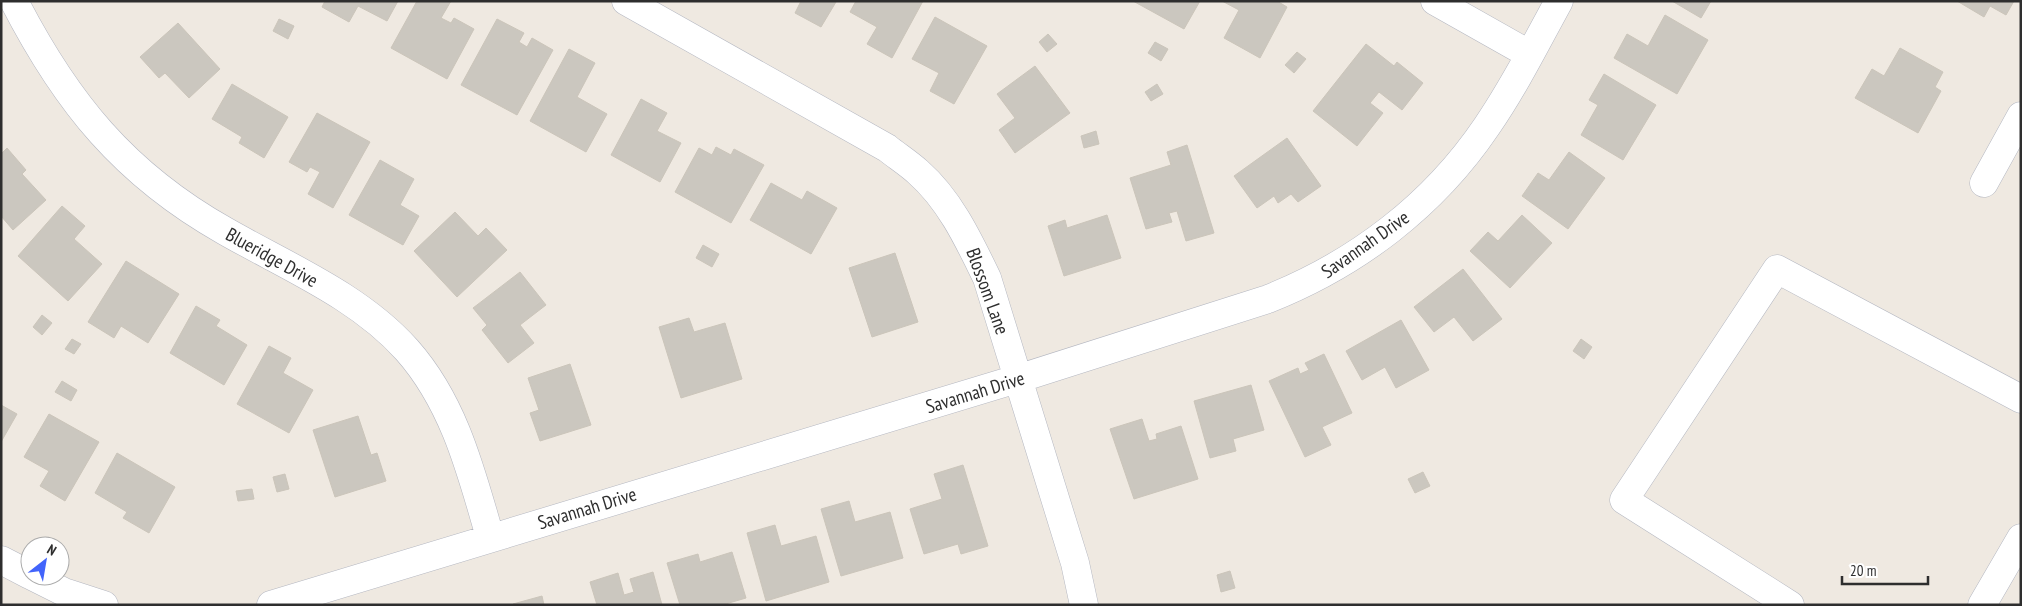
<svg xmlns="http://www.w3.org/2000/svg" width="2022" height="606" font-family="'PT Sans Narrow',sans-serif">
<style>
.building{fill:#cbc7bf;stroke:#cbc5ba}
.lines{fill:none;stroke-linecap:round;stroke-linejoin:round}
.minor-casing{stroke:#b4b7c1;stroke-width:29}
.minor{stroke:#fff;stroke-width:28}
.labels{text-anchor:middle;stroke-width:5;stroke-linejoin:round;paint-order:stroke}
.street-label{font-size:19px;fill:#2e2e2e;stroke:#fff}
</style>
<rect width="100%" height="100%" fill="#efe9e1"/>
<path class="building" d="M325,1H398L387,21L358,6L349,22L322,7Z
M417,1H451L441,18L451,23L454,18L474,29L447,79L391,48Z
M801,1H835L836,2L821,27L795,13Z
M856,1H923L892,58L867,44L877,27L850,12Z
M1133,1H1200L1184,29Z
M1222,1H1277L1287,7L1260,58L1224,38L1239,10Z
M1672,1H1711L1701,18Z
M1957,1H2014L2006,15L1990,6L1984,17Z
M1665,15L1708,40L1677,94L1614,58L1627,34L1648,46Z
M935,17L987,46L954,104L930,91L939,73L912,59Z
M279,19L294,26L288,39L273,31Z
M497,19L524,33L519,42L527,47L532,38L553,50L517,115L461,85Z
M178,23L220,69L189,98L165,73L159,78L140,57Z
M1048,34L1057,44L1047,52L1039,42Z
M1155,42L1168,49L1161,61L1148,53Z
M1366,44L1394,66L1397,62L1423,83L1402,110L1379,92L1370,103L1383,113L1357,146L1313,111Z
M1900,48L1943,72L1935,87L1941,91L1918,133L1855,98L1872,69L1884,76Z
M569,49L595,63L577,97L607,114L586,152L530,121Z
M1297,52L1306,59L1294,73L1285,65Z
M1035,66L1070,113L1015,153L999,130L1015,118L997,94Z
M1604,74L1656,105L1623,160L1581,135L1598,105L1589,100Z
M232,84L288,117L264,158L239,143L242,137L212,119Z
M1157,84L1163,94L1151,101L1145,92Z
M641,99L667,113L657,131L681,143L660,182L611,155Z
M317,113L370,142L333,208L308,194L320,172L310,167L307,172L289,162Z
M1096,131L1099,144L1084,148L1081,136Z
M1287,138L1321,186L1298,202L1291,194L1278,203L1274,196L1257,208L1234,176Z
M1187,145L1214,233L1186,241L1177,211L1169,213L1172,222L1146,229L1130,178L1171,165L1167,152Z
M716,147L731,155L734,149L764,165L731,223L675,192L699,148L712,155Z
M7,148L26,170L22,174L46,200L13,230L1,216V154Z
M1569,152L1605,178L1568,229L1522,196L1538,173L1549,180Z
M380,160L414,179L400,205L419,216L403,245L349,215Z
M771,183L802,200L807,191L837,208L811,254L750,220Z
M62,206L85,226L74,239L102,264L68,301L18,256Z
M455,212L478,236L486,228L507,250L457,297L414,251Z
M1107,215L1121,258L1064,276L1048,226L1065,220L1067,228Z
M1522,215L1552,243L1510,288L1470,251L1488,232L1498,241Z
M703,245L719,254L712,267L696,258Z
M895,253L918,322L872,337L849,268Z
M126,261L179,294L148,343L121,326L114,338L88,322Z
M1463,269L1502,319L1473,341L1454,317L1434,332L1414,307Z
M520,272L546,305L520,325L534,343L508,363L482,330L487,325L473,308Z
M196,306L220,320L216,326L247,345L224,385L170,353Z
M42,315L52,323L42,335L33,327Z
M689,318L694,332L725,323L742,379L681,398L659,327Z
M1401,320L1429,370L1396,388L1385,367L1362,380L1346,351Z
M72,339L81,344L74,354L65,349Z
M1581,339L1592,347L1584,359L1573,351Z
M269,346L291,358L283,373L313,390L289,433L237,404Z
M1324,354L1352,413L1322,427L1331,445L1305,457L1269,381L1298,368L1300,374L1309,370L1305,363Z
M570,364L591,425L540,441L530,413L539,410L528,378Z
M62,381L77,390L71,401L55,392Z
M1251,385L1264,430L1233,439L1236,451L1210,458L1194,401Z
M1,405L17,414L1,442Z
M49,414L99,442L65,501L40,486L49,471L24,457Z
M358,416L371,455L377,453L386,481L335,497L313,430Z
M1142,419L1149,441L1157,439L1156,434L1181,426L1198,479L1134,499L1110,429Z
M117,453L175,487L149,533L123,518L127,512L95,493Z
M963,465L988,546L961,554L958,544L924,554L910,509L942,499L934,474Z
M1423,472L1430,486L1415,493L1408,479Z
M285,474L289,489L277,492L273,477Z
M252,489L254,499L238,501L236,491Z
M849,501L855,522L890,512L903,558L841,576L821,509Z
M775,525L781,546L816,536L829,582L766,601L747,533Z
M732,552L746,598L722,605H680L667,563L698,554L700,562Z
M1230,571L1235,588L1221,592L1217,575Z
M653,572L662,605H597L590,582L618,573L624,595L634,592L630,579Z
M542,596L544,605H514L513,604Z"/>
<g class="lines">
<defs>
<path id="minor" d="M14,1C66,102 124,174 225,231C286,266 359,296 407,350C454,403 471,471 490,537
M626,1L887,148C897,156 908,163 918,172C950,200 969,241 987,278L1075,563L1084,605
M1435,1L1529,54
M1984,183L2021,116
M1,560L30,575
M32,576L64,592L104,605
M271,605L1017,379L1268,299C1356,264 1433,206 1487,126C1514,87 1536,43 1559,1
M1790,605L1624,500L1777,269L2021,399
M1982,605L2021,538"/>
</defs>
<use href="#minor" class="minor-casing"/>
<use href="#minor" class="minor"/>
</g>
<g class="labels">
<g class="street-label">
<text transform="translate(1365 244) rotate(-35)" y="7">Savannah Drive</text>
<text transform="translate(272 257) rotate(29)" y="7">Blueridge Drive</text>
<text transform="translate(988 291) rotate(70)" y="7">Blossom Lane</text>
<text transform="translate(975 392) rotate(-17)" y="7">Savannah Drive</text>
<text transform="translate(587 508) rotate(-17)" y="7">Savannah Drive</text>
</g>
</g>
<rect width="2022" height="606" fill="none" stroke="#2e2e2e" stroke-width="5"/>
<g transform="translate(45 561) rotate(31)"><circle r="24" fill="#ffffff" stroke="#ababab"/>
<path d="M0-4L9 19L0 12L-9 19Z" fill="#4264fb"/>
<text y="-8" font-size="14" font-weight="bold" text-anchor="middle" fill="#2e2e2e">N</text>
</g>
<path d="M1842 576v8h86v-8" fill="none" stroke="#2e2e2e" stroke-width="2.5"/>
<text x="1850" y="576" font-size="15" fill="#2e2e2e" stroke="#ffffff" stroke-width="4" paint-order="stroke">20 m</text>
</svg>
